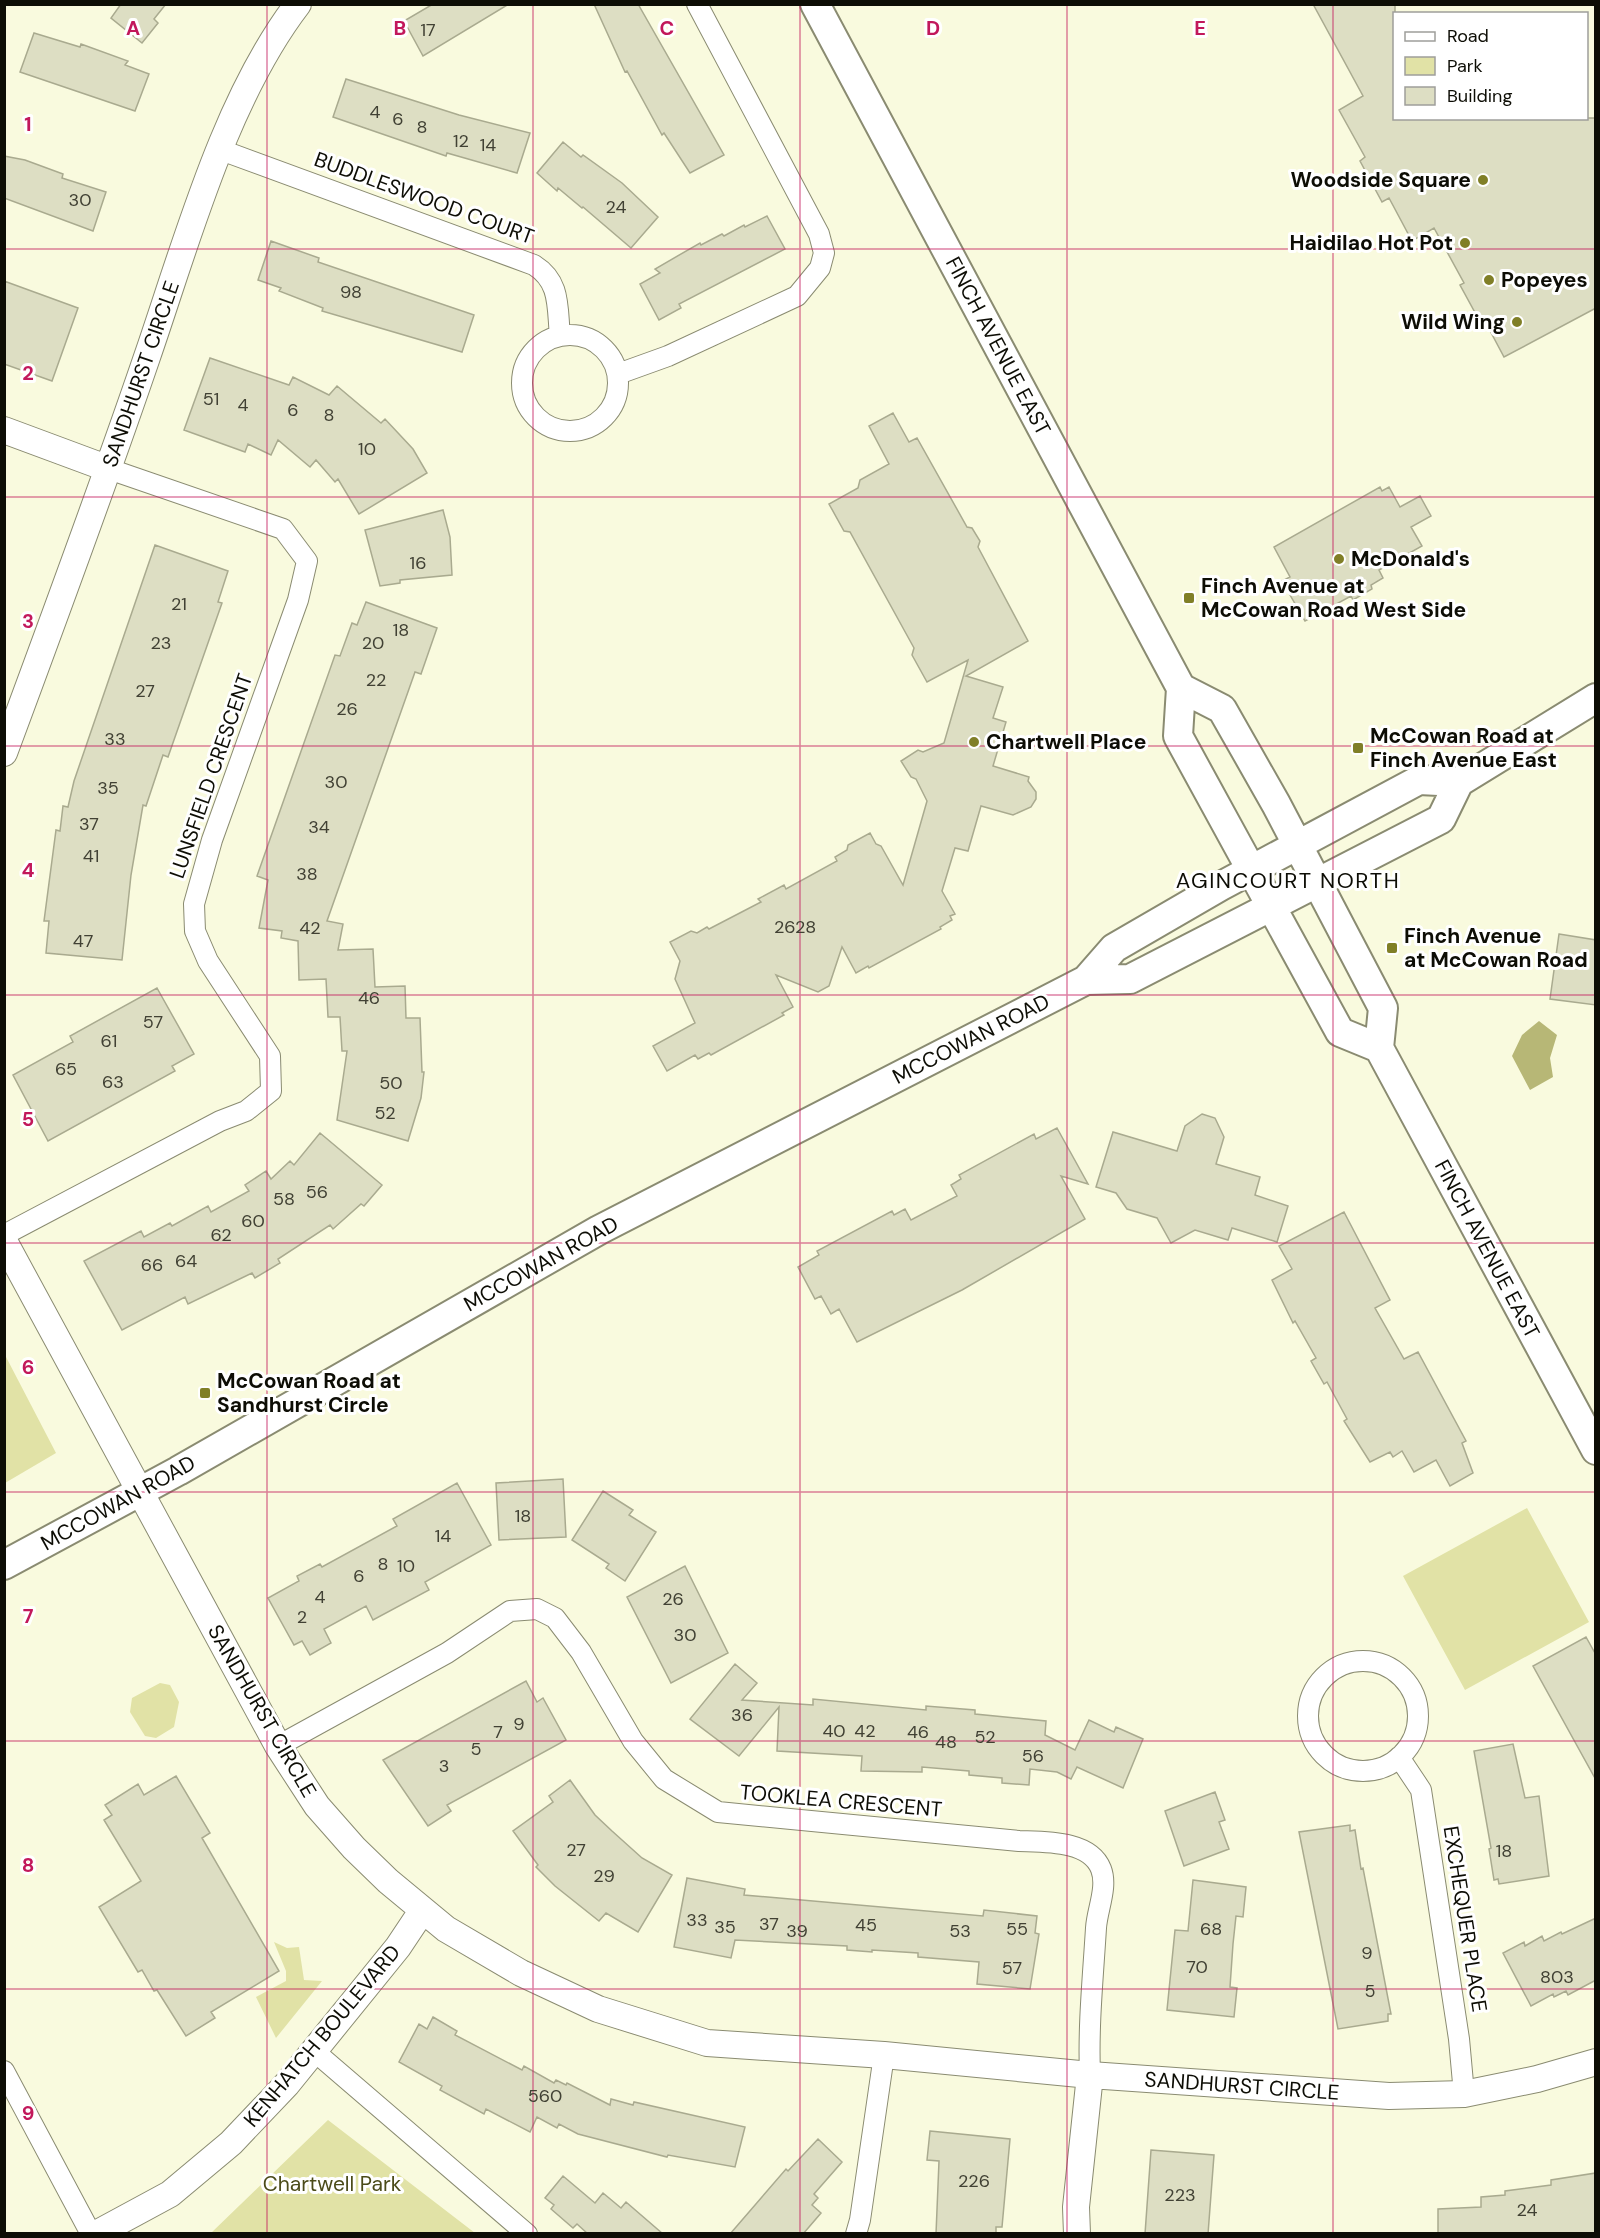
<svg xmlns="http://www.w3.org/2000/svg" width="1600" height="2238" font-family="'DM Sans',sans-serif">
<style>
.green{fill:#e1e2a6}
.water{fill:#b7b776}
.building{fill:#dddec3;stroke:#a9aa8f;stroke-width:1.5}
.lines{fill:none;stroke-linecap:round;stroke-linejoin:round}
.minor-casing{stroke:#8a8b71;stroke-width:22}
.tertiary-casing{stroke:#8a8b71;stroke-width:28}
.secondary-casing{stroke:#8a8b71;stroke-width:32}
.minor{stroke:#fff;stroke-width:20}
.tertiary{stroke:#fff;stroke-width:26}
.secondary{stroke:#fff;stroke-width:28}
.grid{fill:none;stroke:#c2185b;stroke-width:1.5;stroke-opacity:0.55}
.poi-dot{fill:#807f27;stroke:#fff;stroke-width:2}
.labels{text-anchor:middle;stroke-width:6;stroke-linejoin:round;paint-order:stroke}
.number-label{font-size:18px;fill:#414134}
.poi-label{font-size:21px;font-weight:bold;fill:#0d0d05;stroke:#fff;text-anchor:start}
.street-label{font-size:21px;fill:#0d0d05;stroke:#fff}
.park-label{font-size:21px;fill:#4b4b19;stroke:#fff}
.neighbourhood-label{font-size:22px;letter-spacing:1.5px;fill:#0d0d05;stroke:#fff}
.grid-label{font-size:20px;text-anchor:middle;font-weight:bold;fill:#c2185b;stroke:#fff;stroke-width:6;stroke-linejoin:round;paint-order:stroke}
</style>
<rect width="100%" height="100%" fill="#f9fade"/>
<path class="green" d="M5,1355L56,1453L5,1483H4Z
M1527,1508L1589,1622L1465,1690L1403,1576Z
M160,1683L170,1685L179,1702L174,1727L156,1738L145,1736L130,1712L132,1698Z
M274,1942L287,1948L299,1947L304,1980L322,1981L276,2038L256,1997L286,1981V1971Z
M328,2120L475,2233H211Z"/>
<path class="water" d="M1539,1021L1557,1035L1550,1058L1553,1077L1530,1090L1512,1056L1522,1035Z"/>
<path class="building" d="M121,4H166L154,19L158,23L142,43L111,18Z
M433,4H509L423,56L404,21Z
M594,4H638L724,155L690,173L664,133L662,135L627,71L625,72Z
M1313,4H1395V118H1596V308L1504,357L1488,327L1484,329L1460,285L1464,283L1434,228L1412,241L1389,198L1382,202L1360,161L1365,157L1339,110L1363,96Z
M34,33L80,47L81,44L128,61L125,65L149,74L135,111L20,72Z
M346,79L459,115L530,133L517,173L447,153L446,156L333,117Z
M563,142L581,157L583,155L622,183L658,217L631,248L583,207L582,208L558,188L557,191L537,173Z
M4,156L25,160L63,174L62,178L106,192L93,231L4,198Z
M767,216L785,249L679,304L681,308L659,320L640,284L660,273L655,269L700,243L701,245L722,234L724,236L744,225L745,227Z
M271,241L319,258L318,262L474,315L462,352L322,311L323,308L279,291L281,288L258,280Z
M4,281L78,308L52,381L4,364Z
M210,358L289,385L293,377L329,395L337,386L381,423L385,419L413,449L427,473L359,514L338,479L335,482L316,460L310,467L278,440L271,455L248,444L245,452L184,430Z
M893,413L909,442L917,438L967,527L972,528L980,541L978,547L1028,641L966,676L1003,687L993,718L1006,722L993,766L1029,777L1028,781L1036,792V799L1031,807L1013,815L981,806L968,851L955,848L942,891L955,914L950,916L952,920L940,927L941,929L869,968L868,966L856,973L842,947L829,986L818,992L776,975L793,1007L782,1013L784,1015L711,1055L709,1053L698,1059L695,1055L667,1071L653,1046L695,1023L675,979L680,961L670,942L691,931L697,933L707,927L709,929L761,902L758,899L784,885L786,889L837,861L835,857L847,850L848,845L870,833L876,844L881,846L903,885L927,801L916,779L911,777L901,761L918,750L923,752L944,743L968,660L927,682L912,655L914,648L850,532L844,531L829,504L858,488L860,480L889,464L869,426Z
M1380,487L1382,491L1389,487L1400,507L1420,496L1431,516L1411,527L1422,546L1379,570L1383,578L1371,585L1372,589L1353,600L1351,596L1305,621L1282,581L1290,577L1274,547Z
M443,510L450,537L452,575L400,580V583L380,586L365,530Z
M155,545L228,571L218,602L222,603L168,757L163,755L146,806L143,805L131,875L122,960L46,953L49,921H44L56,830L60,831L63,806L68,807L74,781Z
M366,602L437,628L421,674L415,672L327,921L343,924L338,950L373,949L375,987L405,986L406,1018H420L422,1072H424L421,1098L408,1141L337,1120L347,1051H342L340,1017H328L326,979L299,980L298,941L281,938L282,931L259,928L268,880L257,876L335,655L340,656L352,623L357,625Z
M1559,934L1596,940V1005L1550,999Z
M157,988L194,1054L172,1066L175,1071L48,1141L13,1075L73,1042L70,1036Z
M1202,1114L1215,1118L1224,1137L1216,1164L1260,1177L1255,1195L1288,1206L1277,1242L1232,1228L1228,1240L1195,1230L1171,1243L1157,1218L1127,1209L1116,1193L1096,1187L1113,1132L1177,1151L1185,1126Z
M1057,1128L1088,1184L1061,1176L1085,1219L962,1290L857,1342L839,1309L831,1314L821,1296L815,1299L798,1267L819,1255L817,1251L892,1211L894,1215L905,1209L911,1220L957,1196L951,1185L961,1179L959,1175L1034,1134L1036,1139Z
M320,1133L382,1185L364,1206L361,1204L333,1229L330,1225L278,1259L280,1263L255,1278L252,1273L188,1304L185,1297L122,1330L84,1261L141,1231L144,1237L170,1223L172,1226L208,1206L211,1212L249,1191L245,1185L266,1171L271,1179L290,1161L294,1165Z
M1344,1212L1390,1300L1375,1308L1404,1359L1418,1352L1466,1441L1462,1443L1473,1473L1450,1486L1436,1460L1414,1472L1402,1451L1393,1457L1390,1452L1370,1462L1344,1421L1347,1419L1327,1382L1324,1384L1311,1361L1316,1358L1295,1321L1293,1323L1272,1280L1292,1269L1279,1246Z
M563,1479L566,1537L499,1540L496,1483Z
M457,1483L491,1545L425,1582L429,1590L373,1620L366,1606L324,1629L331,1643L310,1655L302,1641L294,1645L268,1598L299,1581L297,1576L320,1564L322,1567L397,1526L393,1519Z
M603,1491L633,1510L629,1515L656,1532L625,1581L606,1568L609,1564L572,1540Z
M685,1566L728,1653L671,1683L627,1597Z
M1586,1637L1596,1655V1780L1533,1666Z
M735,1664L757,1683L742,1700L813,1705V1699L926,1710V1706L975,1710V1714L1046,1721L1045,1735L1075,1750L1089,1720L1114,1732L1116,1727L1143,1739L1123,1788L1077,1767L1071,1779L1057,1772L1030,1769L1029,1785L1002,1783V1778L969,1775V1771L922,1767V1772L861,1771L862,1756L777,1751L779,1707L739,1756L690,1719Z
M526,1681L537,1702L543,1698L566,1740L447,1805L451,1811L428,1826L383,1760Z
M1513,1744L1525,1798L1539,1796L1549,1876L1499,1884L1498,1879L1494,1880L1489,1849L1491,1848L1474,1751Z
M176,1776L210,1833L202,1838L279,1971L211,2012L215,2018L186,2036L157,1990L154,1991L142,1970L138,1972L99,1907L141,1881L104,1820L112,1815L105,1805L138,1784L144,1795Z
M570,1780L595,1815L612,1831L642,1858L672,1875L638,1932L606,1913L599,1921L555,1886L536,1867L538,1865L513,1831L553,1802L549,1796Z
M1215,1792L1225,1820L1219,1822L1229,1849L1184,1866L1165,1811Z
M1350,1825V1831L1355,1830L1361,1869L1363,1868L1391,2014H1388V2021L1338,2029L1299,1832Z
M687,1878L745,1889L744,1895L983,1916L984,1910L1037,1916L1035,1933L1039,1934L1030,1989L977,1984L979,1962L918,1957V1953L872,1950V1952L847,1950V1946L735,1940L731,1958L674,1947Z
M1193,1880L1246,1887L1243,1917L1236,1916L1233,1944L1230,1987L1237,1988L1234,2017L1167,2010L1175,1930L1188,1931Z
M1596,1918V1980L1568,1995L1566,1991L1554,1997L1553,1994L1531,2006L1503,1953L1524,1942L1525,1946L1542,1936L1544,1941L1561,1932L1562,1934Z
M433,2017L457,2031L455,2035L522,2070L524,2066L554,2083L556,2080L566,2085L567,2083L610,2105L611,2099L633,2105L634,2102L745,2127L735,2167L668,2155L667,2157L578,2134L559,2124L557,2128L537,2117L530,2132L486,2109L484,2114L440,2090L442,2086L399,2062L419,2024L427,2029Z
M930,2131L1010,2139L1002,2227H996V2234H936L939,2161L927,2160Z
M818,2139L842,2162L814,2194L818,2198L812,2205L821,2213L803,2234H730L786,2169L788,2171Z
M1151,2150L1214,2155L1208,2234H1145Z
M1596,2173V2234H1438V2209L1481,2207V2197L1505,2195V2191L1551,2185V2180Z
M563,2176L595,2203L603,2193L621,2208L626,2202L663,2234H588L577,2224L573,2228L551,2209L554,2205L545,2198Z"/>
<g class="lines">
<defs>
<path id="minor" d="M221,150L534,265C561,282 557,307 560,336
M522 383a48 48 0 1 1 96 0a48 48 0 1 1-96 0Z
M618,374L668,356L797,296L820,268L824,253L819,234L697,4
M4,1235L220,1121L246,1111L271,1091L270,1056L208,961L195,931L194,904L212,840L298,600L307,561L283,529L109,469
M1308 1716a55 55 0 1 1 110 0a55 55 0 1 1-110 0Z
M278,1746L447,1653L510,1611L537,1609L555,1618L581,1652L633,1741L664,1779L718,1812L1019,1841C1044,1842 1090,1840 1101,1869C1108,1887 1097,1910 1096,1928C1093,1977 1088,2026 1090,2075
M1399,1757L1421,1790L1459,2039L1464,2094
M314,2051L527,2234
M4,2071L91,2234
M856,2234L860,2220L884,2055"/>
<path id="tertiary" d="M4,430L109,469
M4,753C53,621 102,489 147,357C186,244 225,99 298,4
M4,1241L278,1746L317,1806L354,1848L388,1881L446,1929L521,1973L598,2009L707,2043L884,2055L1090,2075L1389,2096L1464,2094L1537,2079L1596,2062
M96,2234L170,2194L231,2143L287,2084L398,1947L422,1911
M1077,2234L1076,2207L1090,2075"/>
<path id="secondary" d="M815,4L1181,688L1178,736L1340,1032L1379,1048
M1181,688L1222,709L1276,804L1383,1008L1379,1048L1596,1450
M1086,980L1130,979L1441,819L1459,782L1596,698
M4,1565L178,1471L599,1230L1086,980L1114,948L1221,886L1419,780L1459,782"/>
</defs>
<use href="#minor" class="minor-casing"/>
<use href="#tertiary" class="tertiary-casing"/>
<use href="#secondary" class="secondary-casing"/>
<use href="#minor" class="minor"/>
<use href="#tertiary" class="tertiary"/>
<use href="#secondary" class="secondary"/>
</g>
<path class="grid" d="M267,4V2234M533,4V2234M800,4V2234M1067,4V2234M1333,4V2234M4,249H1596M4,497H1596M4,746H1596M4,995H1596M4,1243H1596M4,1492H1596M4,1741H1596M4,1989H1596"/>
<g class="poi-dot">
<circle cx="1483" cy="180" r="6"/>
<circle cx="1465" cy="243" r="6"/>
<circle cx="1489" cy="280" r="6"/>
<circle cx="1517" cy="322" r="6"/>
<circle cx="1339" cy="559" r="6"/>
<rect x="1183" y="592" width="12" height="12" rx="3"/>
<circle cx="974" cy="742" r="6"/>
<rect x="1352" y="742" width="12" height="12" rx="3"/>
<rect x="1386" y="942" width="12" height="12" rx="3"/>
<rect x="199" y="1387" width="12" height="12" rx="3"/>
</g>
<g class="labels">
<g class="number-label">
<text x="428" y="36">17</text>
<text x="375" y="118">4</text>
<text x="398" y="125">6</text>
<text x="422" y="133">8</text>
<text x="461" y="147">12</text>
<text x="488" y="151">14</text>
<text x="80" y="206">30</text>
<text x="616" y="213">24</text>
<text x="351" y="298">98</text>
<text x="211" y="405">51</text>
<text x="243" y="411">4</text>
<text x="293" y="416">6</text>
<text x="329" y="421">8</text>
<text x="367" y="455">10</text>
<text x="418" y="569">16</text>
<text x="179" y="610">21</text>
<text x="401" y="636">18</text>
<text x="161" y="649">23</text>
<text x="373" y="649">20</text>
<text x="376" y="686">22</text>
<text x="145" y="697">27</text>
<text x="347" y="715">26</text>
<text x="115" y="745">33</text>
<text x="336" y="788">30</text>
<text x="108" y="794">35</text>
<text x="89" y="830">37</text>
<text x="319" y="833">34</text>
<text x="91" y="862">41</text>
<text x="307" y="880">38</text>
<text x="795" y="933">2628</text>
<text x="310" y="934">42</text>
<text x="83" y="947">47</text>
<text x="369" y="1004">46</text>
<text x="153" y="1028">57</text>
<text x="109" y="1047">61</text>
<text x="66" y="1075">65</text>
<text x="113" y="1088">63</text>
<text x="391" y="1089">50</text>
<text x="385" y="1119">52</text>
<text x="317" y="1198">56</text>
<text x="284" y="1205">58</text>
<text x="253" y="1227">60</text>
<text x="221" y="1241">62</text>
<text x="186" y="1267">64</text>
<text x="152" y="1271">66</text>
<text x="523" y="1522">18</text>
<text x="443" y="1542">14</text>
<text x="383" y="1570">8</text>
<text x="406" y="1572">10</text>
<text x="359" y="1582">6</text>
<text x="320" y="1603">4</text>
<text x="673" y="1605">26</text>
<text x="302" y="1623">2</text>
<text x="685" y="1641">30</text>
<text x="742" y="1721">36</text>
<text x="519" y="1730">9</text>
<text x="834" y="1737">40</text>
<text x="865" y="1737">42</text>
<text x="498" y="1738">7</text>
<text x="918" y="1738">46</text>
<text x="985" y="1743">52</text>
<text x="946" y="1748">48</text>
<text x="476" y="1755">5</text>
<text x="1033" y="1762">56</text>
<text x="444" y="1772">3</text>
<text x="576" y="1856">27</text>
<text x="1504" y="1857">18</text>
<text x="604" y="1882">29</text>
<text x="697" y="1926">33</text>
<text x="769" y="1930">37</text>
<text x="866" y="1931">45</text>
<text x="725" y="1933">35</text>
<text x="1017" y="1935">55</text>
<text x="1211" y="1935">68</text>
<text x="797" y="1937">39</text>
<text x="960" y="1937">53</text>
<text x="1367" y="1959">9</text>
<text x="1197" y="1973">70</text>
<text x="1012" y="1974">57</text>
<text x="1557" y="1983">803</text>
<text x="1370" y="1997">5</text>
<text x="545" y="2102">560</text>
<text x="974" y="2187">226</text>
<text x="1180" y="2201">223</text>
<text x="1527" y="2216">24</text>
</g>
<g class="poi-label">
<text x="1471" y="187" text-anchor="end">Woodside Square</text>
<text x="1453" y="250" text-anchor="end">Haidilao Hot Pot</text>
<text x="1501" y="287">Popeyes</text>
<text x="1505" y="329" text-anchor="end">Wild Wing</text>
<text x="1351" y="566">McDonald's</text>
<text x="1201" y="593">Finch Avenue at<tspan x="1201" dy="24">McCowan Road West Side</tspan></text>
<text x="1370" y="743">McCowan Road at<tspan x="1370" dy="24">Finch Avenue East</tspan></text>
<text x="986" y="749">Chartwell Place</text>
<text x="1404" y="943">Finch Avenue<tspan x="1404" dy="24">at McCowan Road</tspan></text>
<text x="217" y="1388">McCowan Road at<tspan x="217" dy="24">Sandhurst Circle</tspan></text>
</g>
<g class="street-label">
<text transform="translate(424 198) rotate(20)" y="7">BUDDLESWOOD COURT</text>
<text transform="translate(998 346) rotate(62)" y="7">FINCH AVENUE EAST</text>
<text transform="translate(141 374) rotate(-71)" y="7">SANDHURST CIRCLE</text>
<text transform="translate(211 776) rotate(-71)" y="7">LUNSFIELD CRESCENT</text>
<text transform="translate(971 1039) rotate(-27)" y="7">MCCOWAN ROAD</text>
<text transform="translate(1487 1249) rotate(62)" y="7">FINCH AVENUE EAST</text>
<text transform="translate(541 1264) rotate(-29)" y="7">MCCOWAN ROAD</text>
<text transform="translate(118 1503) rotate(-29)" y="7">MCCOWAN ROAD</text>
<text transform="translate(262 1711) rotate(60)" y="7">SANDHURST CIRCLE</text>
<text transform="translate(841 1801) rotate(5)" y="7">TOOKLEA CRESCENT</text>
<text transform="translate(1465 1919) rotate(81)" y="7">EXCHEQUER PLACE</text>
<text transform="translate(322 2036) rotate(-50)" y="7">KENHATCH BOULEVARD</text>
<text transform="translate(1242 2086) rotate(4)" y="7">SANDHURST CIRCLE</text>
</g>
<g class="park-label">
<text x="332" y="2191">Chartwell Park</text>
</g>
<g class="neighbourhood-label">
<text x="1288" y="888">AGINCOURT NORTH</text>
</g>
</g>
<g class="grid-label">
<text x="133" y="35">A</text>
<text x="400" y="35">B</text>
<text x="667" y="35">C</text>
<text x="933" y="35">D</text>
<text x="1200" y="35">E</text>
<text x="28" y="131">1</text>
<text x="28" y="380">2</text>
<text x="28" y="628">3</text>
<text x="28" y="877">4</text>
<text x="28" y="1126">5</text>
<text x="28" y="1374">6</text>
<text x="28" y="1623">7</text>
<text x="28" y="1872">8</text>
<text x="28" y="2120">9</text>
</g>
<rect width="1600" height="2238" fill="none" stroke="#0d0d05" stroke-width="12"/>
<rect x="1393" y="12" width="195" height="108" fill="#ffffff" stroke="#9e9e9b" stroke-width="1.5"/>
<rect x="1405" y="32" width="30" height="9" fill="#ffffff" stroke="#9e9e9b" stroke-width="1.5"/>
<text x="1447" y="42" font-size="18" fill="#0d0d05">Road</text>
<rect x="1405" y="57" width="30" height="18" fill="#e1e2a6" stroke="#9e9e9b" stroke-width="1.5"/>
<text x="1447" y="72" font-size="18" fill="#0d0d05">Park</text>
<rect x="1405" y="87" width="30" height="18" fill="#dddec3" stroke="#9e9e9b" stroke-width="1.5"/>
<text x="1447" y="102" font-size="18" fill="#0d0d05">Building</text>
</svg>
